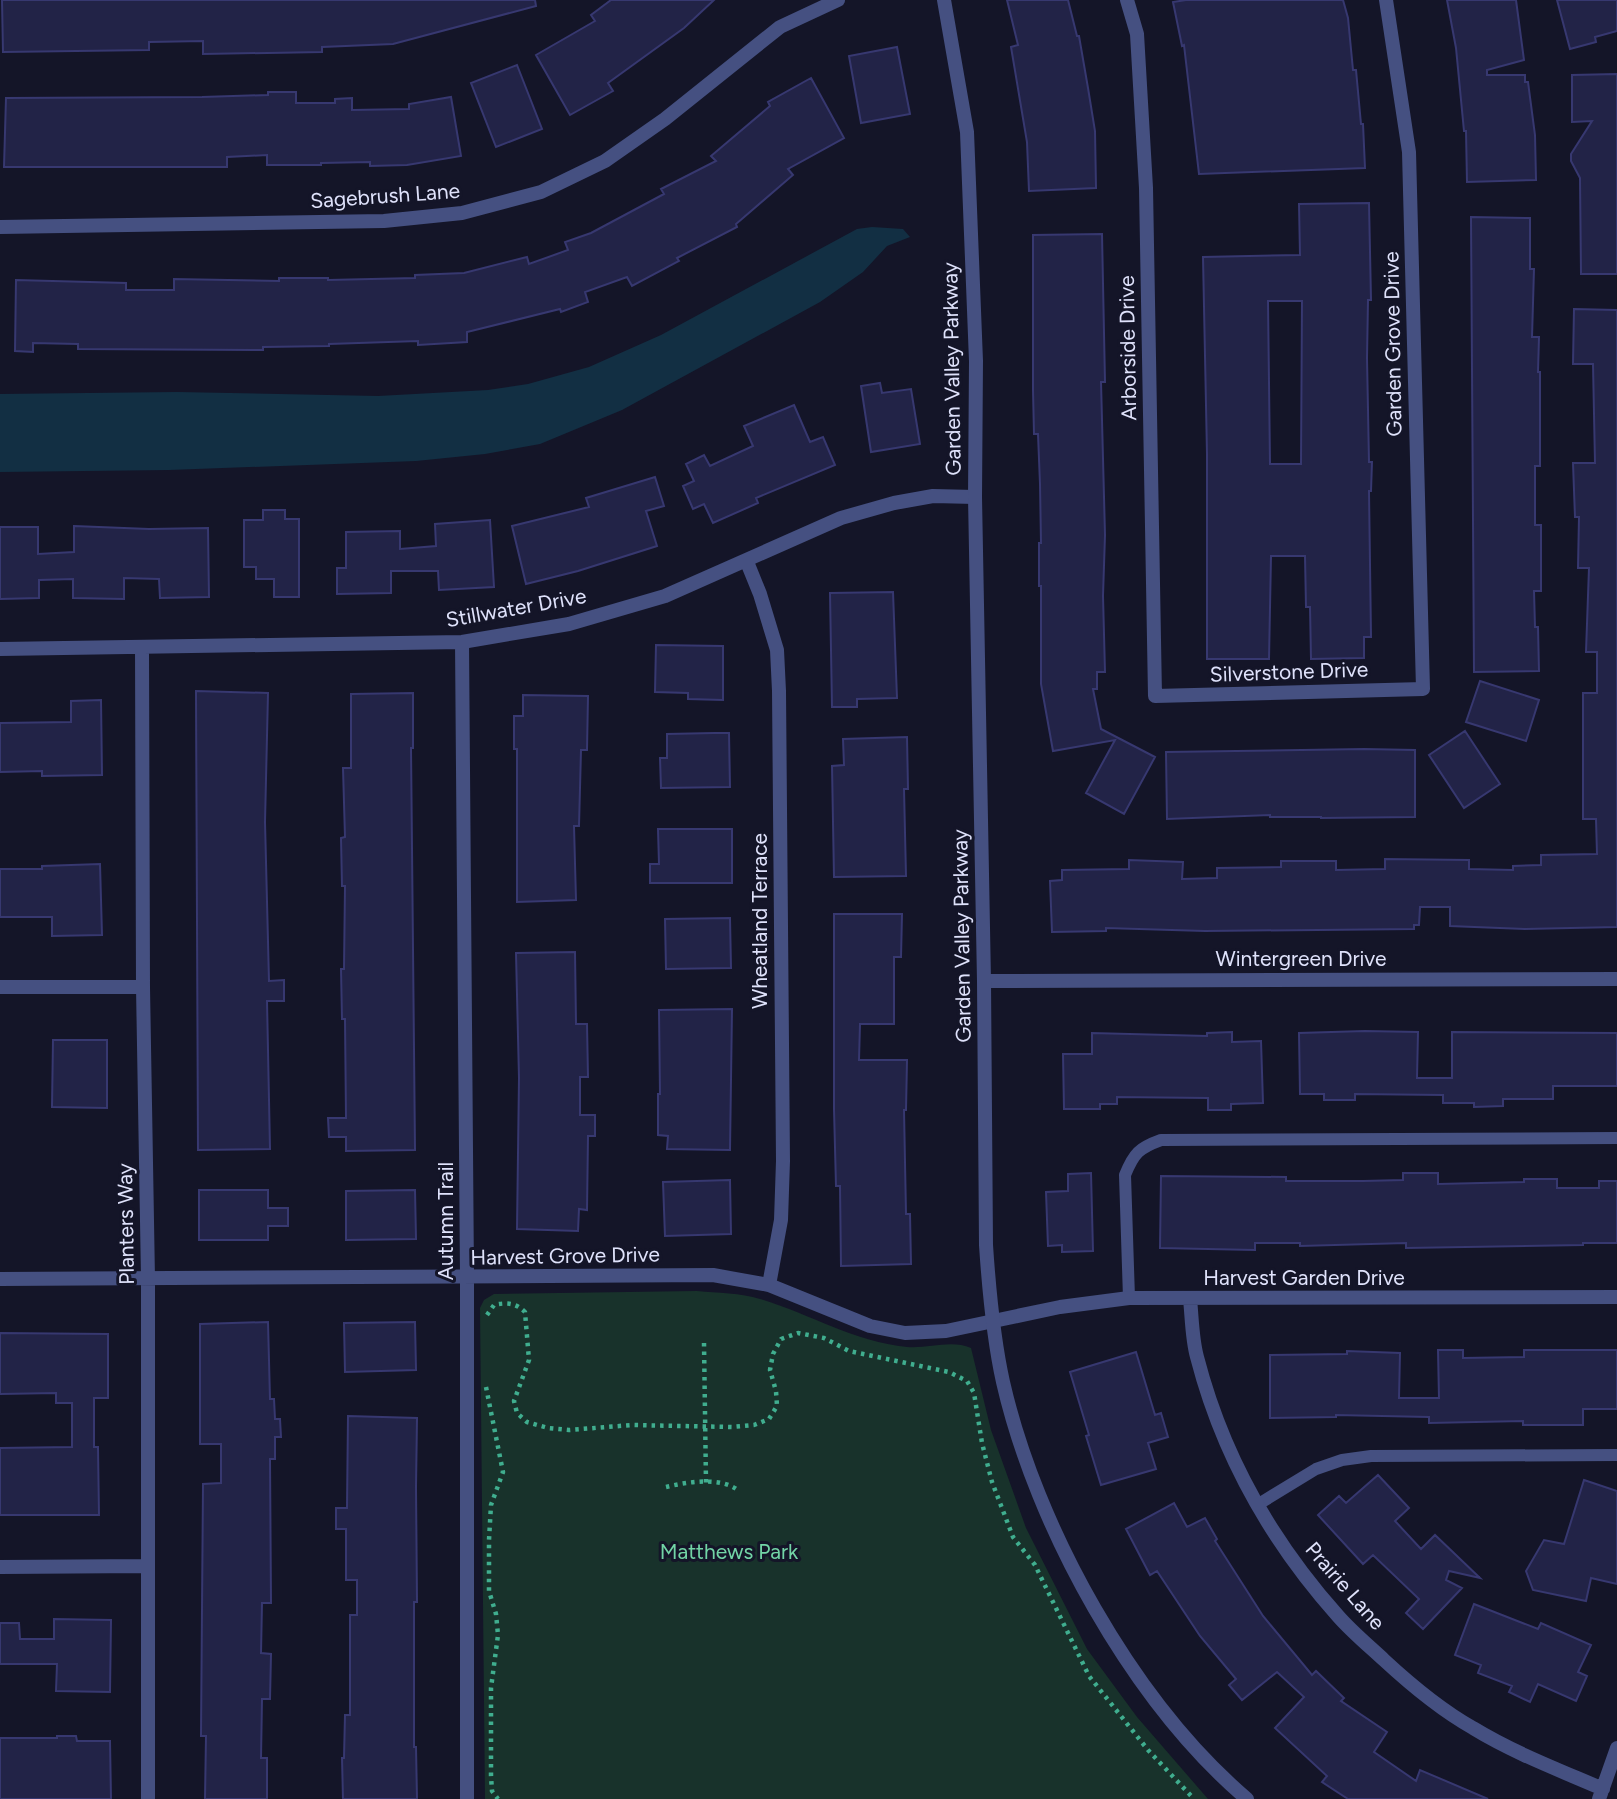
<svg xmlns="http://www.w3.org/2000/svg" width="1617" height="1799" font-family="Figtree,sans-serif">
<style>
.green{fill:#18322b}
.water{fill:#122f43}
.building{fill:#222347;stroke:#373870;stroke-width:2;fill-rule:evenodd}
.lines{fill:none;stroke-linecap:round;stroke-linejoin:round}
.path{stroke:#40ae8f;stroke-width:4.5;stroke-dasharray:3.5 5;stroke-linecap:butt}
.service{stroke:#455081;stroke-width:12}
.minor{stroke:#455081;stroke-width:14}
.tertiary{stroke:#455081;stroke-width:14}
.labels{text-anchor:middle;stroke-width:6;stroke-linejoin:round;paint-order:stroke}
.street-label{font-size:21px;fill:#dfe2fb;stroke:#141528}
.park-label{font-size:21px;fill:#72d4a6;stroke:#141528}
</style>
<rect width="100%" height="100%" fill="#141528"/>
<path class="green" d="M697,1291C717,1293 741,1293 760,1299C810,1314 854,1342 907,1347C928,1349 951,1339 971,1348L991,1430L1026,1528L1087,1649L1137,1717L1208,1799H485L480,1308L484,1300L494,1294Z"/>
<path class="water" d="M872,227L903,229L910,237L887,246L863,272L820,302L622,410L540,444L485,454L416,461L169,470L0,472V394L177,392L378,396L488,390L528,384L589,367L661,335L857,229Z"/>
<path class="building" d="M2,0H535L536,6L393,44L322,47V52L203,54V41L149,42V50L3,52Z
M611,0H714L684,28L608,83L613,91L570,115L536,55L595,21L591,15Z
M1007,0H1068L1077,36H1079L1088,88L1095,131L1096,188L1029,191L1027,142L1011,47L1018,45Z
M1186,0H1343L1348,18L1353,70H1356L1361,124H1363L1365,168L1199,174L1184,45L1182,46L1173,2Z
M1447,0H1516L1524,60L1487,70V75H1525V82H1528L1535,135L1536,180L1467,182L1466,131H1464L1456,48Z
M1557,0H1617V31L1595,37L1596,42L1570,49Z
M897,47L910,114L861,123L849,56Z
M517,65L542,129L496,147L471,83Z
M1617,74V274H1581L1580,178L1571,161V154L1592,121L1572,122V75Z
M811,78L844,138L788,169L793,175L736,224L737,227L677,258L679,261L632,286L627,277L585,292L588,302L561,312L560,309L467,332V342L418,345V341L329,344V346L263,347V350L78,349V344L33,343V352L15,351L16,280L126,283V290H174V279L279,281V278H328V280L415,278V275L464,273L527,257L529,264L568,250L565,242L591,233L664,194L661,189L716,161L711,156L770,106L768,102Z
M268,92H296V103H335V99L352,98V110L409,109V104L451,97L461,156L407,165L370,166V162L321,163V165H267V155L227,157V167H4L6,98L202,97L268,95Z
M1369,203L1371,300H1368L1367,358L1369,462H1372L1371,491H1369L1371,637H1364V658L1311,659L1310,607H1306L1305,556H1271L1269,659H1207V454L1203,257L1300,255L1299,204ZM1268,301H1302L1301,464H1270Z
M1471,217L1530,218V269H1534L1532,337H1539L1538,372H1540V466H1535V525H1541V591H1534L1535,627H1538L1539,671L1474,672Z
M1102,234L1105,382H1101L1105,535L1103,596L1105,672H1097V689H1093L1101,729L1155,757L1124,814L1086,793L1115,740L1053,751L1041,684V586H1039V543H1041L1040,484L1038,434H1034L1033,390V235Z
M1574,309L1617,310V927L1525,929L1450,926V907H1420L1419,925H1414V929L1205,931L1106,928V931L1052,932L1050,881L1062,880V870L1129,869V860L1183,862L1182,879L1217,878V868L1281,867V861H1336V870L1385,869V859L1469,860V869L1513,870V866L1541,865V855L1597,854L1596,819H1583V693H1597V652H1586L1589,568H1578L1579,517H1575L1573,463H1595L1593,364H1573Z
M880,383L882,393L911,389L920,444L871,452L861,386Z
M794,405L810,442L823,437L835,465L756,498L758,503L713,523L704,504L693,509L683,486L694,481L686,464L704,455L710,466L753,446L744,426Z
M655,477L664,506L646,511L657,546L578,571L526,584L512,526L589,507L586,498Z
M263,510H285V519H299V597H274V579H256V567H244V520H263Z
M490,520L494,587L439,590L438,571H391V593L337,594V568H346V532L400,531V549L436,546L435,524Z
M74,526L149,529L208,528L209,597L160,598L159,579L124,578V599L73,598V579L39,580V598L0,599V527H38V554L74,552Z
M893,592L897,698L857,699V707H832L830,593Z
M656,645L723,646V700L688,699V693L655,692Z
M1480,681L1539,700L1526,741L1466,722Z
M196,691L268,693L265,822L269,981L284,980V1001H267L270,1149L198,1150Z
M413,693V748H411L415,1150L346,1151V1137H329L328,1118H346L345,1019H342L341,969H344L345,886H342L341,838L345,837L343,768H351V694Z
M523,695L588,696L587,750H581L579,826H574L576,900L517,902V749H514V716H523Z
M101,700L102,775L42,776V771L0,772V723L71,722V701Z
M1465,731L1500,784L1464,808L1429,755Z
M714,733H729L730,787L661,788L660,758H667V734Z
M907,737L908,789H904L906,876L834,877L832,766L844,765L843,739Z
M1364,749L1415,750V817L1321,818V817H1270V815L1167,819L1166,752Z
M658,829H732V883H650V864H659Z
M100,864L102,935L52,936V917H0V869H42V866Z
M834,914H902L901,957H894V1024H860L859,1060H907L906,1110H904L906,1214H910L911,1264L841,1266L840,1186H836L834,1109Z
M730,918L731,968L666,969L665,919Z
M575,952L576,1024H587L588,1077H580V1115H595V1136H588L587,1210L579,1209L578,1231L517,1229L519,1078L516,953Z
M732,1009L730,1150L667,1149L668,1136L658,1135V1094H660L659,1010Z
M1365,1031L1418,1032L1417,1078H1452V1032L1617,1033V1086H1553V1099H1503V1106L1474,1107V1103H1443V1095L1355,1094V1100H1324V1094H1300L1299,1033Z
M1232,1032V1042L1261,1041L1263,1103L1231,1104V1110H1208V1098L1117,1097V1104H1100V1109H1064L1063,1054H1092V1033L1207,1036V1033Z
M53,1040H107V1108L52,1107Z
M1091,1173L1093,1251L1062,1252V1245L1048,1246L1046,1192L1068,1191V1174Z
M1403,1173H1438V1184L1524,1182V1179H1557V1188H1599V1181H1617V1243H1583V1245L1406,1248V1243L1300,1246V1243H1255V1250L1160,1248L1161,1176L1286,1177V1181H1363L1403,1180Z
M730,1180L731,1234L665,1236L663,1182Z
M199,1190H268V1208H288V1226H268V1240H199Z
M415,1190L416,1239L346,1240V1191Z
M268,1322L270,1399H274L275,1419H280L281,1437H275V1459H270L271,1603H262L261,1653L271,1654L270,1699H262L261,1758H267V1799H205L206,1736H201L203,1484L221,1483V1444H200V1324Z
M415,1322L416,1370L345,1372L344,1323Z
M0,1333L108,1334V1398H94V1447H98L99,1515H0V1448L72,1447V1403H56V1393L0,1394Z
M1438,1350H1463V1358L1524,1357V1350H1617V1409H1583V1425H1523V1421L1429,1423V1417L1336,1415V1417L1270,1418V1355L1347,1354V1351L1400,1353L1399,1398H1439Z
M1136,1352L1155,1415L1161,1413L1168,1437L1148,1443L1156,1469L1101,1485L1086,1436L1089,1435L1070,1372Z
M348,1416L417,1418L416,1487L417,1602H414V1747H416L417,1799H343L342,1758H344L345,1715H350V1615H357V1580H346V1529H336V1508H347Z
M1378,1475L1409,1508L1395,1521L1421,1549L1435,1535L1480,1578L1449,1571L1446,1580L1462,1588L1423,1629L1406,1613L1419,1599L1373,1555L1363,1564L1318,1515L1339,1496L1346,1503Z
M1584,1480L1617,1491V1584L1591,1578L1586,1601L1533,1590L1526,1571L1544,1540L1564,1544Z
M1174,1503L1187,1527L1205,1518L1217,1539L1215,1541L1263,1616L1312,1675L1316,1671L1344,1698L1341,1701L1387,1732L1374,1752L1416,1781L1420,1770L1488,1799H1348L1322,1782L1327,1776L1275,1728L1304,1697L1277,1672L1242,1700L1229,1685L1236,1679L1200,1636L1157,1571L1150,1575L1126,1529Z
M1474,1604L1538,1629L1541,1623L1591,1645L1578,1672L1587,1676L1576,1701L1538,1684L1530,1702L1509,1692L1512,1686L1478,1673L1481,1665L1455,1655Z
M54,1619L111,1620L110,1692L56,1691L57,1664H0V1623H19L20,1639H54Z
M57,1736H76L77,1741H110L111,1799H0V1738H57Z"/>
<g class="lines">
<path class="path" d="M487,1315L494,1305C507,1302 516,1303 525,1312L529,1360L514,1401L517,1413L527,1422L548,1428L569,1430L632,1425L732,1427L754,1425L769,1419L777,1406L776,1391L770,1370L773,1354L781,1339L798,1333L824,1338L849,1351L949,1372L967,1381L974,1393L982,1443L992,1482L1013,1537L1035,1565L1089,1676L1148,1750L1194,1799
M704,1343L706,1483
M486,1387L503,1472L491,1505L489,1540V1591L496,1614L498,1635L491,1688V1776L492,1791L498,1799
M666,1487C687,1482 721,1476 739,1491"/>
<path class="service" d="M1129,1298L1125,1175C1134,1153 1139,1148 1161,1140L1617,1138
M1257,1505L1316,1469L1342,1460L1371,1456L1617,1455"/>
<path class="minor" d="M1127,0L1137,34L1146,188L1155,696L1423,689L1409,152L1386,0
M0,227L384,221L462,213L541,192L605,161L665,119L780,27L838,0
M747,562L760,594L777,650L779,691L783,1161L781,1220L769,1285
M462,642L467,1277V1799
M142,648L143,987L148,1279V1799
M0,649L462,642L569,624L665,596L841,518L894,503L933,496L975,497
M984,981L1617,979
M0,987H143
M0,1279L713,1275L769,1285L870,1326L905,1333L946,1331L1060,1307L1129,1298L1617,1297
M1190,1299C1192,1318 1192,1339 1197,1357C1222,1454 1272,1542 1338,1616C1352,1632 1369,1646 1384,1660C1411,1685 1441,1710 1473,1728C1514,1753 1559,1770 1603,1789
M0,1567L147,1566
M1599,1799L1617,1748"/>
<path class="tertiary" d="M944,0L967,132L976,361L975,497L984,981L986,1245C989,1290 993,1337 1003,1382C1036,1527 1133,1702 1247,1799"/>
</g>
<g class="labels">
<g class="street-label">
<text transform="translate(385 196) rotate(-4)" y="7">Sagebrush Lane</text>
<text transform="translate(1393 344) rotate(-91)" y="7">Garden Grove Drive</text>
<text transform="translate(1128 348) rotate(-91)" y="7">Arborside Drive</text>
<text transform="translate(952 369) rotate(-91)" y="7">Garden Valley Parkway</text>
<text transform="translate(516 608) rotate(-10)" y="7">Stillwater Drive</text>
<text transform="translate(1289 672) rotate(-2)" y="7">Silverstone Drive</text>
<text transform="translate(760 921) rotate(-90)" y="7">Wheatland Terrace</text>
<text transform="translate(962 936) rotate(-91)" y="7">Garden Valley Parkway</text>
<text x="1301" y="966">Wintergreen Drive</text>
<text transform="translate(446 1221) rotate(-90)" y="7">Autumn Trail</text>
<text transform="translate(126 1224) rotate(-91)" y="7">Planters Way</text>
<text transform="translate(565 1256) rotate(-1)" y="7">Harvest Grove Drive</text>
<text x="1304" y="1285">Harvest Garden Drive</text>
<text transform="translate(1345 1586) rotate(49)" y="7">Prairie Lane</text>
</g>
<g class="park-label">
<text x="729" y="1559">Matthews Park</text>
</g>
</g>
</svg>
